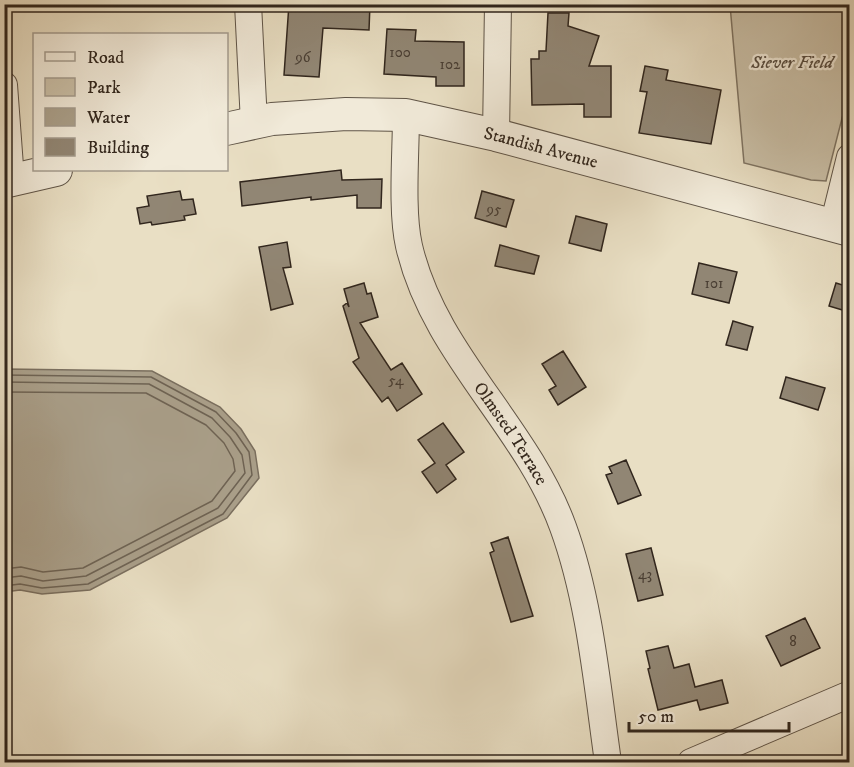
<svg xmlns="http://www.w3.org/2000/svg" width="854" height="767" font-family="'IM FELL DW Pica',serif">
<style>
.green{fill:#cac0a8;stroke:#7e7362;stroke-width:1.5}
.water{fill:#aaa08b;stroke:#7a6f5f;stroke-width:1.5}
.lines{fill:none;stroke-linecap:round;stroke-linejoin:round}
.shore{stroke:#6e6354;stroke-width:1.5}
.building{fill:#918674;stroke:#31261d;stroke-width:1.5}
.minor-casing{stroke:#5f5447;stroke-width:28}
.tertiary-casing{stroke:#5f5447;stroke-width:34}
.minor{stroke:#f1ead9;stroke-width:26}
.tertiary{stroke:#f1ead9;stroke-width:32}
.labels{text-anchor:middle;stroke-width:4.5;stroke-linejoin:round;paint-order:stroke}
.number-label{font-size:15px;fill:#493e33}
.park-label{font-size:18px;font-style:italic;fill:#574c40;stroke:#f1ead9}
.street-label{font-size:18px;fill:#31261d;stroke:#f1ead9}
</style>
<rect width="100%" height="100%" fill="#e9dfc4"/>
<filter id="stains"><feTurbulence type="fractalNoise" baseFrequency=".00333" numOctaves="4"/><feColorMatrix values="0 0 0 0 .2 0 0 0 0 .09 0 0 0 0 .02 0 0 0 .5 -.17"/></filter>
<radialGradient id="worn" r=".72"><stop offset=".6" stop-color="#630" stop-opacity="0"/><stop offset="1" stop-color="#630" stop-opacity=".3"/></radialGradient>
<path class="green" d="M730,5H849V91L826,181L811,180L744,163Z"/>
<path class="water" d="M5,369L152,371L220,407L241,429L255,451L259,478L227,518L90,590L42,594L20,590L5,592Z"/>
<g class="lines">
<path class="shore" d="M4,375L151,377L216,412L236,433L249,452L252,475L223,514L88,584L42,588L20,584L4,586
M4,382L149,384L212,418L230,437L242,455L245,473L218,508L86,576L43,581L21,576L4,578
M4,392L146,393L206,425L224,443L233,459L235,471L212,501L83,568L43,572L21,567L4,569"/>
</g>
<path class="building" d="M289,4H370L369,30L323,28L319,77L284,75Z
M548,13H569L568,26L599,36L589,66H611V117H584V104L532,105L531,59H539V51H546Z
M387,29L416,30L415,41L464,42V86H436V77L384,74Z
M645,66L668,70L666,80L721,90L711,144L639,133L647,92L640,91Z
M341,170L342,180L382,179L381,208H357V195L311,200V197L242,206L240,182Z
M180,191L182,200L193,199L196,214L184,216L185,220L152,225L151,222L140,224L137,208L149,206L147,196Z
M482,191L514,200L506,227L475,218Z
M576,216L607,224L601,251L569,243Z
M287,242L291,267L283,268L293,304L271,310L259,247Z
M500,245L539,256L534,274L495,266Z
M699,263L737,272L729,303L692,294Z
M364,283L367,294L371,293L378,317L360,323L391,370L402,363L422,394L397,411L388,397L382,402L353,362L359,358L343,306L347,303L349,307L344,289Z
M836,283L849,287V312L829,306Z
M733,321L753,327L747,350L726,345Z
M563,351L586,387L558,405L549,390L556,386L542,364Z
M786,377L825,388L818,410L780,398Z
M443,423L464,452L446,465L456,479L437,493L422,472L435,463L418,440Z
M626,460L641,495L618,504L606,475L612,473L609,467Z
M508,537L533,616L511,622L490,553L494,551L491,543Z
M651,548L663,595L638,601L626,554Z
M805,618L820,648L781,666L766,636Z
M668,646L674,668L689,664L695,687L722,680L728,703L700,710L697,700L658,710L648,669L650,668L646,651Z"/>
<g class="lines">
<defs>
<g id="minor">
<path d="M248,4L254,123"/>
<path d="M4,85L11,180"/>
<path id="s1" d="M406,115C406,152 401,211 409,246C434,354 526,425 563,527C590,601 597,685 608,762"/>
<path d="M496,135L498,4"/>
<path d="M833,226L850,157"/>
<path d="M691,762L850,694"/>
</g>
<g id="tertiary">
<path id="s2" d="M226,129L272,119L346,114L406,115L496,135L850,230"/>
<path d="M4,182L56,170"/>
</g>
</defs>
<use href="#minor" class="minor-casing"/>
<use href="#tertiary" class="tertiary-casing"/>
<use href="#minor" class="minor"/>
<use href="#tertiary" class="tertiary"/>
</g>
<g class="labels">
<g class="number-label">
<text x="400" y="57">100</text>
<text x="303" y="62">96</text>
<text x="450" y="69">102</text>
<text x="494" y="214">95</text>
<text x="714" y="288">101</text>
<text x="396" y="385">54</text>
<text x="645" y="579">43</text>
<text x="793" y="646">8</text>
</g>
<g class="park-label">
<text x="792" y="68">Siever Field</text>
</g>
<g class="street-label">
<text dy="6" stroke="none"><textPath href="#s2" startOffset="320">Standish Avenue</textPath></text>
<text dy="6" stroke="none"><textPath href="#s1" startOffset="346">Olmsted Terrace</textPath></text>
</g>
</g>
<rect width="854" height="767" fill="none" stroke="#e9dfc4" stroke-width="24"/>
<rect x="6" y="6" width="842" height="755" fill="none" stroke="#31261d" stroke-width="3"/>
<rect x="12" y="12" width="830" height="743" fill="none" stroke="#31261d" stroke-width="1.5"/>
<rect x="33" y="33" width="195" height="138" fill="#f1ead9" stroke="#a49c8e" stroke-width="1.5"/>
<rect x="45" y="52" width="30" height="9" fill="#f1ead9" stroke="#a49c8e" stroke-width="1.5"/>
<text x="87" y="63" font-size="18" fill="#31261d">Road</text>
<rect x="45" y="78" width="30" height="18" fill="#cac0a8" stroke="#a49c8e" stroke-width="1.5"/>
<text x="87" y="93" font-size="18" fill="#31261d">Park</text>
<rect x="45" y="108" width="30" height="18" fill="#aaa08b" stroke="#a49c8e" stroke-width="1.5"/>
<text x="87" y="123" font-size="18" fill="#31261d">Water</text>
<rect x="45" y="138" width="30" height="18" fill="#918674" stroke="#a49c8e" stroke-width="1.5"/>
<text x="87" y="153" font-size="18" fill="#31261d">Building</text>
<path d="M629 722v9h160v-9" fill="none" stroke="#31261d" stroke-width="3"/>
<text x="638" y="722" font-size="18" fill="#31261d" stroke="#f1ead9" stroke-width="4.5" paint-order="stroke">50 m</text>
<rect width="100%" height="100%" filter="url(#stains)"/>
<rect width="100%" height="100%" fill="url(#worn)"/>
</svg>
